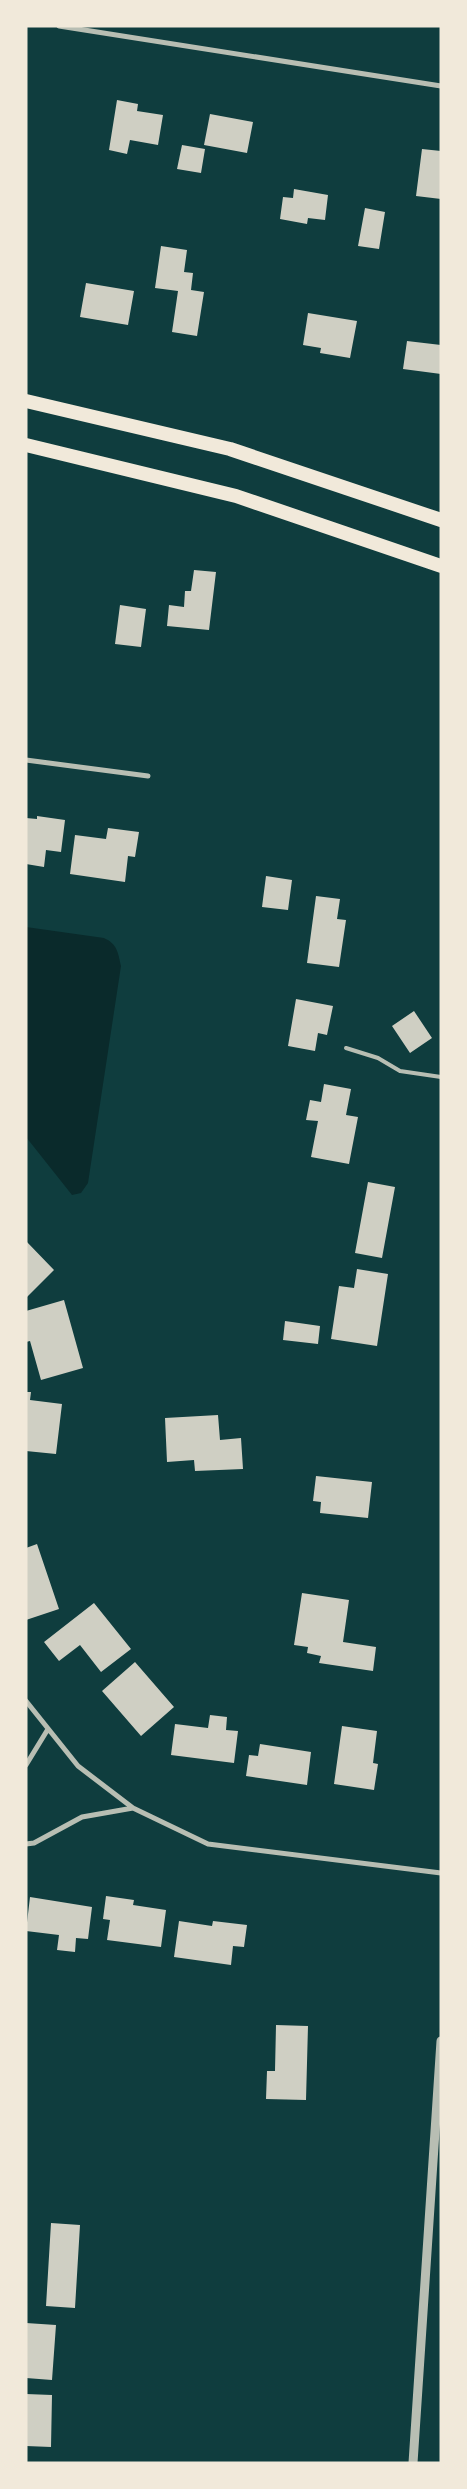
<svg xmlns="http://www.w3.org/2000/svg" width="467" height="2489" font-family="Mulish,sans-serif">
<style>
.water{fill:#0a2a2b}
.building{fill:#cfcfc3}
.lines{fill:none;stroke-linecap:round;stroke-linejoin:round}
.service{stroke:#b8beb3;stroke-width:4}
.minor{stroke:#b8beb3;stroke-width:5}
.tertiary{stroke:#b8beb3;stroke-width:9}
.trunk{stroke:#f1e9da;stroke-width:14}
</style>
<rect width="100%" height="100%" fill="#0f3d3e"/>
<path class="water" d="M26,927L104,938C117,944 118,952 121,966L88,1183L81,1193L72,1195L26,1137Z"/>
<path class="building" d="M117,100L138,104L137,111L163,115L158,145L130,140L127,154L109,150Z
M210,114L253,122L247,153L204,145Z
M182,145L205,149L201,173L177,169Z
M422,149L441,151V199L416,196Z
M294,189L328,195L325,220L308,218L307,224L280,219L283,197L293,198Z
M365,208L385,212L379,249L358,246Z
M161,246L187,250L184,272L193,273L191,290L204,292L197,336L172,332L178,291L155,288Z
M86,283L134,291L128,325L80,317Z
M308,313L357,321L350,358L320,353L321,348L303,345Z
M407,341L441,345V374L403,369Z
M194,570L216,572L209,630L167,626L169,605L184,607L185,591H191Z
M120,605L146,609L141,647L115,644Z
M37,816L65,820L61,852L46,850L44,867L26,864V818L37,819Z
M108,828L139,832L135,857L128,856L125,882L70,874L75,835L106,839Z
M266,876L292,880L288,910L262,907Z
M316,896L340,899L337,919L346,920L339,967L307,963Z
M296,999L333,1006L327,1035L318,1033L315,1051L288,1046Z
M414,1011L432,1038L410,1053L392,1026Z
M324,1084L351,1089L346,1115L358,1117L349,1164L311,1157L318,1121L306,1120L310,1100L321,1102Z
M368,1182L395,1187L382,1258L355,1253Z
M26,1241L54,1270L26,1298Z
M357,1269L388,1274L377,1346L331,1339L339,1286L354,1288Z
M64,1300L83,1368L41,1380L30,1341L26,1342V1311Z
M285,1321L320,1326L318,1344L283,1340Z
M26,1392H31L30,1400L62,1404L56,1454L26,1451Z
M218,1415L220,1440L241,1438L243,1469L195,1471L194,1460L167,1462L165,1418Z
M316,1476L372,1482L368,1518L320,1513L321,1502L313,1501Z
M37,1544L59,1609L26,1620V1548Z
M302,1593L349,1600L343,1642L376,1647L373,1671L319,1663L321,1656L307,1653L308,1647L294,1645Z
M94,1603L131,1649L101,1672L80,1645L59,1661L44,1642Z
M135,1662L174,1707L141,1736L102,1691Z
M210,1715L227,1717L226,1730L238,1731L234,1763L171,1755L175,1724L208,1728Z
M342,1726L377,1731L373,1763L378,1764L374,1790L334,1784Z
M260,1744L311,1752L307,1785L246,1776L249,1755L258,1756Z
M106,1896L134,1900L133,1905L166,1910L161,1947L107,1940L110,1920L103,1919Z
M30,1897L92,1907L88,1939L76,1938L75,1952L57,1950L59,1935L26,1931Z
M179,1921L212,1926L213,1921L247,1925L244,1947L233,1946L231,1965L174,1957Z
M276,2025L308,2026L306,2100L266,2099L267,2071H275Z
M51,2223L80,2225L75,2308L46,2306Z
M26,2323L56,2325L52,2380L26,2378Z
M26,2394L52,2395L51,2447L26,2446Z"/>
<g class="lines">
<path class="service" d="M346,1048L378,1058L400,1071L441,1077"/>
<path class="minor" d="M59,26L441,86
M26,760L148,776
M26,1701L78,1766L133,1808L208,1844L441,1873
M26,1765L48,1729
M26,1844L34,1843L82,1817L133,1808"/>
<path class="tertiary" d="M413,2463L441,2041"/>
<path class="trunk" d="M26,401L230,449L441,520
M26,445L236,496L441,566"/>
</g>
<rect width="467" height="2489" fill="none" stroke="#f1e9da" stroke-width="55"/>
</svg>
